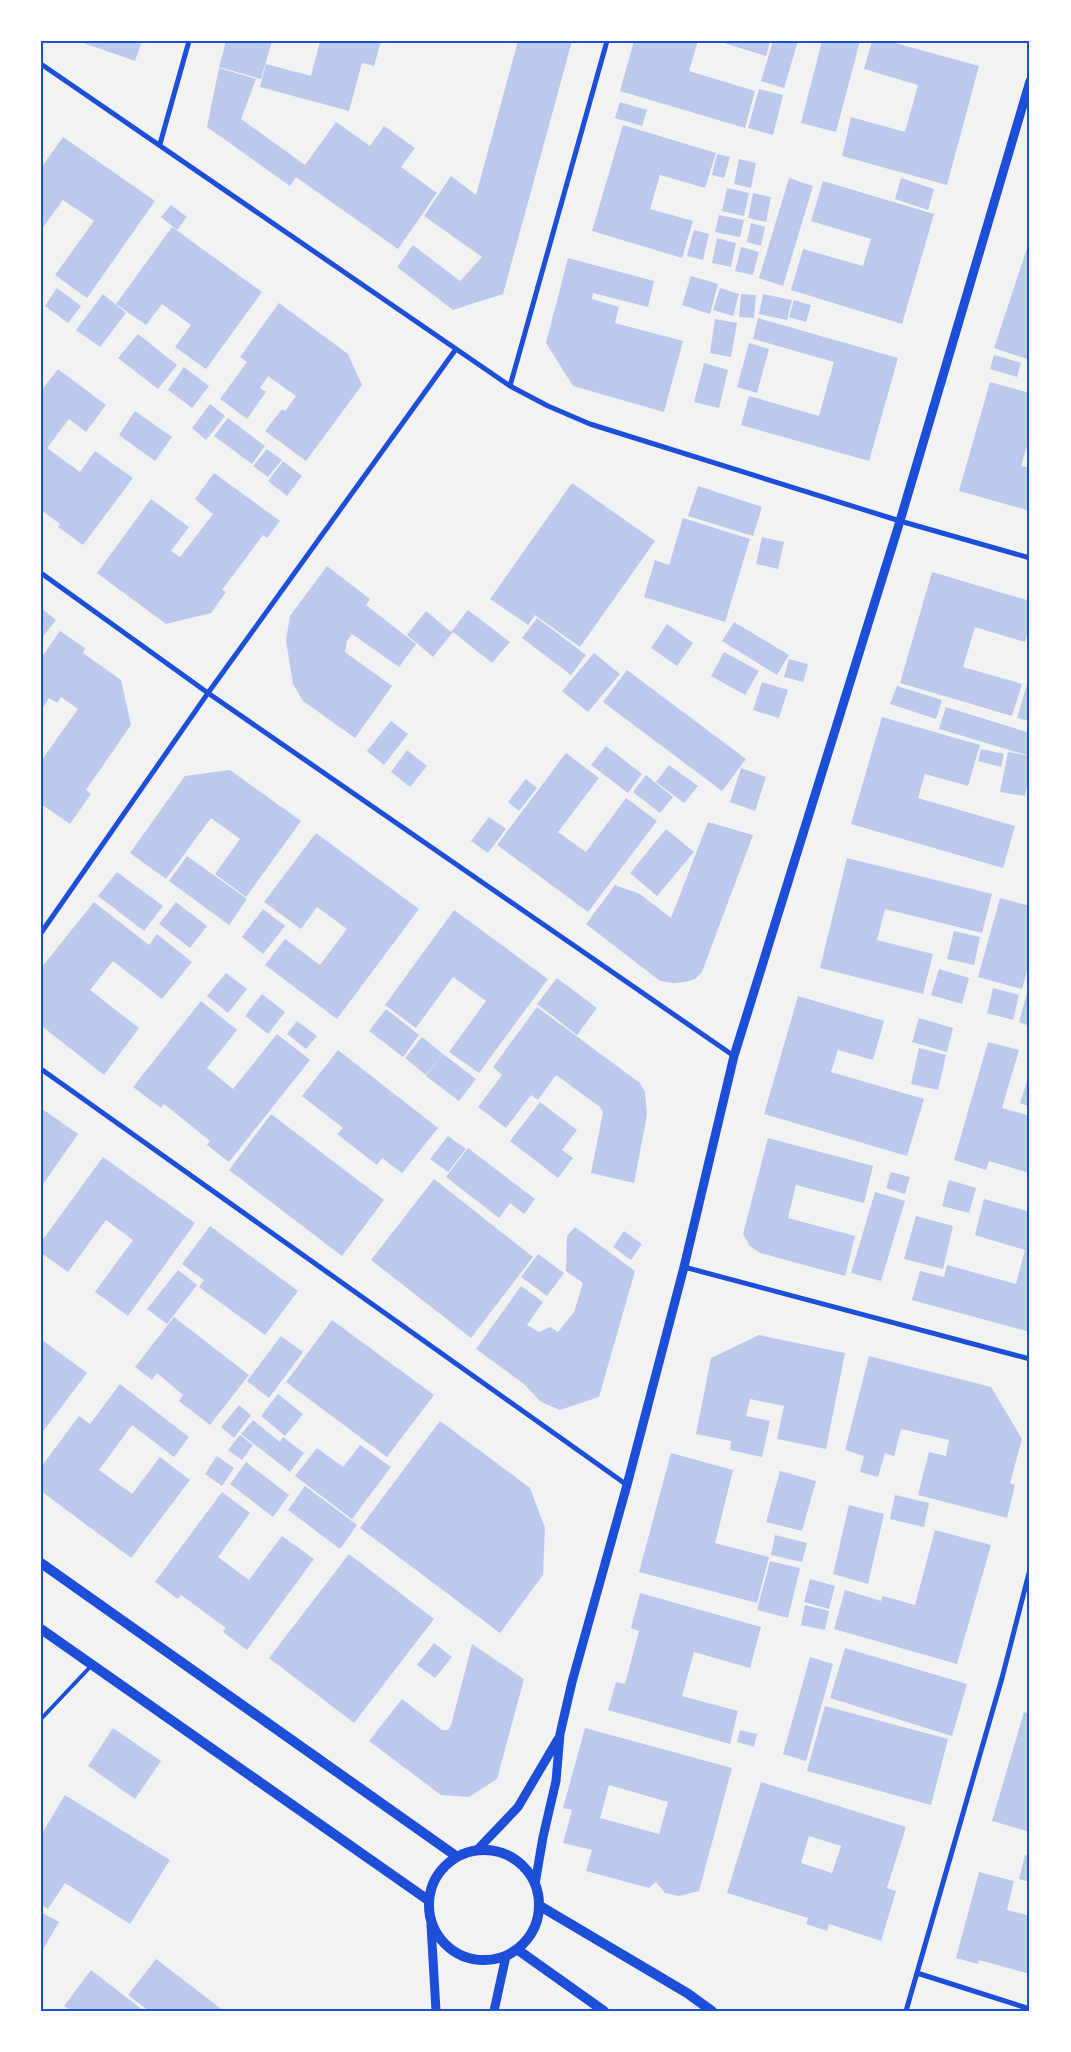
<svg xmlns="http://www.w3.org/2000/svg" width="1071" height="2052" font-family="'DejaVu Sans',sans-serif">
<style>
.building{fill:#bdc9ec;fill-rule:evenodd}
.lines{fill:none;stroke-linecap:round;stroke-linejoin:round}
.service{stroke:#1d4ed8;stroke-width:4}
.minor{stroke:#1d4ed8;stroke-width:5}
.tertiary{stroke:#1d4ed8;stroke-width:9}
.secondary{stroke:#1d4ed8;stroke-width:10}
.neatline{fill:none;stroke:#1d4ed8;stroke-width:2}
</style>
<rect width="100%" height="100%" fill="#f2f2f2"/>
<path class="building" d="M78,41H142L135,61Z
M226,41H272L261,79L219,67Z
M320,41H381L374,66L362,63L349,111L260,87L266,64L311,76Z
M518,41H572L503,294L453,310L397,267L413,245L460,281L482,257L424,216L451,176L476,195Z
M634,41H698L689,71L755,91L745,128L620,91Z
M718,41H770L766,56Z
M773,41H798L784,88L761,81Z
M822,41H860L836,132L801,123Z
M872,41H888L979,66L947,185L842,156L851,117L905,132L918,85L864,69Z
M219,68L256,79L241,119L305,165L336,122L370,146L384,126L415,148L401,167L437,193L398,249L296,177L290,186L207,127Z
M759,89L783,95L773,135L748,128Z
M620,102L647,110L642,126L615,118Z
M623,125L716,153L705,188L660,175L650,209L693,221L682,258L592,231Z
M63,137L155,201L87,298L55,275L94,221L63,200L41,230V168Z
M717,154L730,157L724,178L712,175Z
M739,159L756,163L751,188L734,184Z
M789,178L813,186L783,286L759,278Z
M901,178L934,189L928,210L895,199Z
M823,181L934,214L902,324L791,290L803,249L863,266L871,239L811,221Z
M727,188L749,193L744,216L722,211Z
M753,193L771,197L766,222L748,218Z
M171,205L187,217L177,230L161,217Z
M719,215L744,220L740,237L715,232Z
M751,223L765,227L761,246L747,242Z
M172,227L262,292L206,369L175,347L191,325L162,304L146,325L116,304Z
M694,230L709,234L703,260L687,256Z
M717,238L736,243L731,267L712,263Z
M1029,242H1030V360L994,348Z
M741,247L759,252L753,275L735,271Z
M568,258L654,281L648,307L593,293L592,299L619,307L615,323L683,341L664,412L573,386L546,343Z
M691,276L718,284L710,314L682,305Z
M57,288L81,306L68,323L45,306Z
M720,288L739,294L733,316L713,310Z
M103,294L126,313L100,347L76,330Z
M741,294L756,295L754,318L739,317Z
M763,294L792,300L787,320L759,314Z
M794,300L811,305L806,322L789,317Z
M279,303L348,354L362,385L306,461L265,431L282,409L285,411L296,396L268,376L260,388L266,392L247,419L220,399L247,362L240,357Z
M758,318L898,358L869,461L741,425L749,396L819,416L834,362L753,339Z
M715,319L737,323L731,357L710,353Z
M138,334L177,365L158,389L118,358Z
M749,343L769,349L757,393L737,387Z
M994,355L1021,363L1017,377L990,369Z
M704,363L728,370L719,408L694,402Z
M184,367L209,386L192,408L168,390Z
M58,369L106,405L86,432L69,419L47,448L80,472L95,451L133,478L83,545L58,527L60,524L41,510V391Z
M990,382L1030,393V436L1021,466L1030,468V511L959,491Z
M210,404L225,416L206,440L192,428Z
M135,411L172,437L155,461L119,435Z
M228,418L265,446L252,464L214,436Z
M267,449L282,460L268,477L253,466Z
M283,461L302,476L287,496L268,481Z
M214,473L280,521L267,538L263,535L222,590L226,592L211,613L166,624L97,573L151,499L189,527L171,551L180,557L213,514L195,499Z
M572,483L655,541L580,647L535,615L528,625L490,599Z
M698,486L762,507L753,536L688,516Z
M683,518L750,539L725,622L644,597L655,560L669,565Z
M762,537L784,542L778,569L756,564Z
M327,566L370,599L366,605L416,644L399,667L352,634L347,641L345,652L392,686L355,738L303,701L293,684L286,640L290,616Z
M932,572L1030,601V625L1025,642L975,627L963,667L1022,684L1012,716L900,683Z
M41,608L56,620L41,639Z
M468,610L510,642L492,663L453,632L433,657L407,635L426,611L451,632Z
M537,618L586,655L571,675L522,638Z
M734,622L789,655L777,675L722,641Z
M667,624L693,643L677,666L651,648Z
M60,631L85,648L83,653L121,680L131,725L86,790L91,794L70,824L41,804V761L78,709L61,697L57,703L49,698L41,710V658Z
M724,652L759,671L745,695L711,676Z
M594,653L620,674L588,712L562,691Z
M789,659L808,664L803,682L784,677Z
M627,670L746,759L722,791L603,702Z
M1029,678H1030V721L1017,718Z
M762,682L788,690L779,718L753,710Z
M897,686L942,700L936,719L890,704Z
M946,707L1030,733V756L939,729Z
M882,717L980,745L968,786L925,774L918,798L1015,826L1003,868L851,824Z
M391,721L408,734L384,765L367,751Z
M606,746L642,774L628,793L591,765Z
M981,749L1004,754L1001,767L978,761Z
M407,750L427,766L410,787L391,772Z
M1008,752L1030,756V770L1025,796L1000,792Z
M566,753L599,778L558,832L586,852L626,798L657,821L588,912L497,845Z
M669,765L698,786L684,803L656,782Z
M741,768L766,777L755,811L730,802Z
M230,770L301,821L246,897L215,874L240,839L211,818L166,879L130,853L185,776Z
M646,775L673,797L660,813L633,792Z
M526,779L537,788L519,811L508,802Z
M489,817L506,829L488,853L471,841Z
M708,822L753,835L702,972L695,979L685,982L673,983L660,981L586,924L615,885L640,894L671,918Z
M666,829L694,852L657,896L630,873Z
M316,833L419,909L337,1019L265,965L285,939L320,965L347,929L317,907L301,929L264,902Z
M187,856L247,899L229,925L169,881Z
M847,858L992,894L982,933L885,909L877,940L933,954L923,994L820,968Z
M117,872L163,906L144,931L98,896Z
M1000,898L1030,906V960L1022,989L978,977Z
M94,902L149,945L157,934L192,962L162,999L113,961L90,990L139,1028L104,1075L43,1027L41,968Z
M176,902L207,926L190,948L159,924Z
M263,909L285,926L263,954L242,937Z
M454,910L548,979L479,1073L449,1052L486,1001L453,977L416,1028L385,1005Z
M954,931L980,937L974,965L947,959Z
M939,969L969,978L962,1004L931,995Z
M226,973L247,989L228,1013L207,996Z
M557,978L597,1008L577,1035L537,1004Z
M1029,986H1030V1026L1019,1022Z
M993,988L1019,995L1013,1020L987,1013Z
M262,994L285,1012L268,1034L245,1016Z
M798,996L884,1021L873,1060L838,1050L831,1072L924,1099L907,1156L764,1114Z
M201,1001L237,1030L207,1068L233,1089L277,1034L310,1060L229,1162L207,1145L210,1141L164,1104L161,1108L133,1087Z
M537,1007L640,1083L645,1092L647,1115L634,1183L591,1173L603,1112L600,1107L556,1075L538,1100L531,1095L506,1128L478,1107L502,1075L493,1067Z
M386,1009L419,1035L403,1057L369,1031Z
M919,1018L953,1028L947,1052L912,1042Z
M297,1021L317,1036L306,1049L287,1034Z
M422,1037L443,1054L426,1075L405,1058Z
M988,1042L1019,1050L1002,1108L1030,1116V1173L989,1161L986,1170L954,1160Z
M919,1048L946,1055L938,1090L911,1084Z
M338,1050L438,1128L402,1173L382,1158L377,1165L337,1134L343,1128L302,1096Z
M443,1054L476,1079L459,1101L426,1076Z
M1029,1075H1030V1107L1020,1103Z
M540,1102L577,1130L562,1150L573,1158L558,1178L510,1141Z
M41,1108L78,1134L41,1187Z
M271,1114L384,1200L342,1256L229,1170Z
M448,1136L466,1149L448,1172L430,1159Z
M768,1138L873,1166L864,1203L796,1185L788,1218L855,1236L845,1276L760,1253L750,1246L743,1234Z
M468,1148L535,1199L524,1214L510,1203L499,1218L446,1177Z
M103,1157L195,1223L128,1316L95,1292L133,1240L106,1220L68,1272L41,1253V1242Z
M891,1172L910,1177L905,1194L886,1188Z
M434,1179L533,1257L471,1338L371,1260Z
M949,1180L976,1188L969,1213L942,1206Z
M875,1192L905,1201L881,1281L851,1273Z
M984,1199L1030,1212V1332L912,1300L920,1271L944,1277L947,1265L1016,1284L1025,1250L975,1235Z
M916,1216L953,1226L943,1269L904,1259Z
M210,1226L298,1291L265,1335L199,1287L204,1280L182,1264Z
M575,1227L635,1271L599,1397L560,1410L541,1402L524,1384L476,1349L521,1286L543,1302L527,1325L539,1332L550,1327L558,1332L574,1312L583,1283L566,1271L567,1236Z
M624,1231L642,1244L631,1260L613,1247Z
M538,1254L564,1273L547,1296L521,1277Z
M178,1270L197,1285L167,1324L147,1309Z
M174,1317L249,1375L210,1425L179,1401L183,1395L157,1373L152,1380L135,1367Z
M332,1320L434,1395L387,1457L286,1382Z
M759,1335L845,1353L826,1449L777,1439L784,1406L750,1399L746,1416L770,1421L762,1457L730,1450L731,1441L696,1434L711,1358Z
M281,1336L303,1352L269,1398L247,1381Z
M41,1339L87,1373L41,1434Z
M869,1356L991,1387L1022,1439L1010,1483L1015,1485L1007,1518L918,1495L929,1452L946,1456L949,1440L901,1429L894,1456L885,1453L878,1477L860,1472L864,1456L845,1450Z
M120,1384L189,1437L174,1457L132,1425L99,1470L132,1494L160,1457L190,1480L131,1558L41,1491V1467L79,1416L90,1424Z
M278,1394L303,1414L285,1436L261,1416Z
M239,1405L251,1415L234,1438L221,1427Z
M253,1420L280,1442L283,1437L304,1453L290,1472L241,1434Z
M440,1421L530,1488L545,1528L543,1575L500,1633L360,1528Z
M240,1435L253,1445L242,1460L228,1450Z
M360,1445L391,1467L352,1519L295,1476L317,1448L343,1467Z
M671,1453L733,1470L715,1543L769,1557L757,1603L639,1572Z
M217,1456L234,1468L222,1486L205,1474Z
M246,1462L289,1495L273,1517L230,1484Z
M780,1471L816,1481L802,1531L766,1522Z
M305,1486L357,1525L340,1549L288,1510Z
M222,1492L250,1513L218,1557L249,1580L282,1536L314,1559L247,1650L223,1632L226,1628L181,1595L178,1599L155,1582Z
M895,1495L929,1503L924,1527L890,1519Z
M849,1505L884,1514L868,1584L833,1574Z
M935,1530L991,1545L957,1664L834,1629L845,1590L881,1601L883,1596L915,1605Z
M775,1535L807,1543L802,1562L771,1555Z
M349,1554L434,1619L354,1723L269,1658Z
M770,1561L800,1568L788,1618L757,1610Z
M810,1579L835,1586L829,1609L804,1602Z
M640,1593L761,1627L750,1668L694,1652L682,1696L738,1711L730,1744L608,1710L616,1682L625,1684L639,1631L631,1628Z
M805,1605L829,1611L825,1630L801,1625Z
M434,1643L452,1657L435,1678L417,1665Z
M472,1644L524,1679L497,1779L469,1797L441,1795L369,1741L402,1699L442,1730H448L451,1725Z
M845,1648L967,1684L952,1736L830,1698Z
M810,1657L833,1664L806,1761L783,1754Z
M825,1706L948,1739L931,1805L807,1771Z
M1024,1712L1030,1714V1832L992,1821Z
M113,1728L161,1761L135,1799L88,1766Z
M585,1728L732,1768L699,1891L679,1896L665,1893L656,1882L649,1888L586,1871L592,1850L563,1843L572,1810L563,1808ZM609,1785L668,1802L659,1834L600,1818Z
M740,1730L757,1734L754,1747L737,1742Z
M761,1782L906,1827L887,1888L896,1891L881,1941L829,1924L827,1931L806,1924L808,1918L727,1893ZM809,1836L841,1846L832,1873L801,1863Z
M65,1795L170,1860L130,1924L65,1883L48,1909L41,1905V1835Z
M1025,1855L1030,1856V1882L1019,1879Z
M979,1872L1014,1881L1007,1910L1030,1916V1974L979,1960L978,1964L956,1958Z
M41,1912L59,1922L41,1953Z
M156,1959L224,2011H149L128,1995Z
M91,1970L144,2011H71L64,2006Z"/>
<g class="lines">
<path class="service" d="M41,1719L91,1666"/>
<path class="minor" d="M41,64L510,386L548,406L590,424L900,521L1030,558
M160,144L189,41
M510,386L607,41
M41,573L208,693L734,1056
M41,933L208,693L456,349
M41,1069L627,1485
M684,1267L1030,1359
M917,1973L1030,2009
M906,2011L1002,1678L1030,1569"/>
<path class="tertiary" d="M478,1849L518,1807L558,1739
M535,1884L543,1837L556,1781L560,1734L572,1682L627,1485L684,1267L734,1056L900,521L1030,81
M431,1925L436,2011
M494,2011L506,1956"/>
<path class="secondary" d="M41,1563L456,1856
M41,1629L428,1900
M429 1905a55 55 0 1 1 110 0a55 55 0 1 1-110 0Z
M540,1906L687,1993L712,2011
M518,1950L604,2011"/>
</g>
<rect width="1071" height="2052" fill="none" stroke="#ffffff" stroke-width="85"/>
<rect x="42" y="42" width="986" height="1968" class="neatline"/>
</svg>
